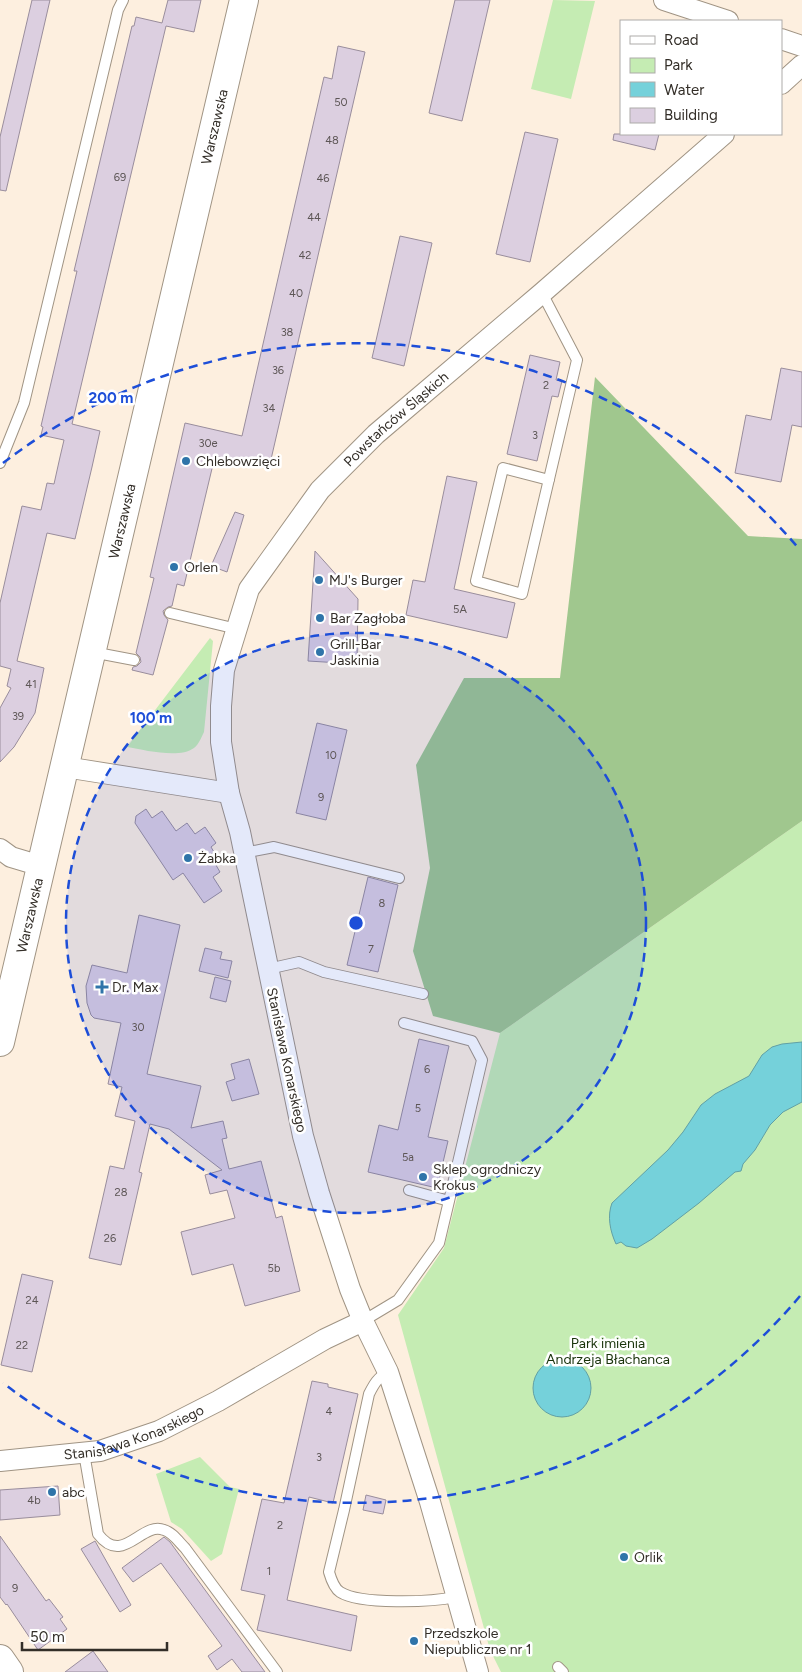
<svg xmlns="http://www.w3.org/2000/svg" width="802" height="1672" font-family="Figtree,sans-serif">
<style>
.green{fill:#c5ecb3}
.forest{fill:#a0c78e}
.water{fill:#75d1da;stroke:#61a0a5}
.building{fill:#dccfe0;stroke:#998d9c}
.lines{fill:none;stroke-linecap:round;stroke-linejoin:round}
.lane-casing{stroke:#a09484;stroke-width:12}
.street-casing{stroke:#a09484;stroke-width:22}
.secondary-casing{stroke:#a09484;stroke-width:30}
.lane{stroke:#fff;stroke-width:10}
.street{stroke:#fff;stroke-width:20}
.secondary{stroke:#fff;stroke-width:28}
.ring{fill:none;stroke:#1d4ed8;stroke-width:2.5;stroke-dasharray:9 6}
.poi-dot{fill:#2f74a9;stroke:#fff;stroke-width:2}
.labels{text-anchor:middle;stroke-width:5;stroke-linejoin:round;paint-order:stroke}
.number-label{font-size:11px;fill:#5d5656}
.street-label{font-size:14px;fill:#332e28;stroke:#fff}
.poi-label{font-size:14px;fill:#332e28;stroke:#fff;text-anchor:start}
.park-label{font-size:14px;fill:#19330b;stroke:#fff}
.centre{fill:#1d4ed8;stroke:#fff;stroke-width:2.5}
.ring-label{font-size:15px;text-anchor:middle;font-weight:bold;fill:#1d4ed8;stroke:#fff;stroke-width:5;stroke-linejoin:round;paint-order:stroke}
</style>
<rect width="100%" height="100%" fill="#fdefdf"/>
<path class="green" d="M553,0L595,1L571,99L531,89Z
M210,638L213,641L204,732C201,738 199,744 194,748C179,759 145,750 127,747Z
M802,821V1672H501L490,1650L398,1315L444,1248L500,1033Z
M200,1457L230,1487L239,1489L222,1554L211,1561L182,1529L171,1522L156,1474Z"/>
<path class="forest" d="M595,377L748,536L802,539V821L500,1033L433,1016L413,951L430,868L416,765L464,678H560Z"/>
<path class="water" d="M802,1042V1102L783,1112L770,1125L755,1150L743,1164L741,1171L735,1172L699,1203L652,1239L637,1248L626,1246L621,1242L616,1244C610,1231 607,1216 612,1203L668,1150L683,1132L701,1105L715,1094L749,1076L762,1055L772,1047L782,1044Z
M533 1388a29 29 0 1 1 58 0a29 29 0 1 1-58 0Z"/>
<path class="building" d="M32,0H50L6,191L0,190V137Z
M168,0H201L194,32L166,26L72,424L100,431L92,467L75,539L47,533L17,661L44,668L35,713L14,747L0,762V708L11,688L7,686L11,669L0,666V603L22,506L41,510L47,483L54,484L60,457L64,440L41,435L43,427L41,426L77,271H74L132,26H134L136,17L162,23Z
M455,0H490L462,121L429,113Z
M338,46L365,52L269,468L215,456L184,586L177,584L172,606L168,607L163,611L164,615L168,620L153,675L132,670L133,667L137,666L141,662L140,657L136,653L154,578L150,577L185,423L242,436L324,77L332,79Z
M525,132L558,139L530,262L496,254Z
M614,134H659L655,150L613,140Z
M400,236L432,243L404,366L372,358Z
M530,355L560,362L556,380L562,381L558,397L552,396L537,461L507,454Z
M781,368L802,372V427L792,425L781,482L735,473L746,415L771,420Z
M447,476L477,482L454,589L515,603L507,638L406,615L413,580L425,582Z
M235,512L244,515L227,572L211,566Z
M315,551L358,599L357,664L308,661Z
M317,723L347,730L326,820L296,813Z
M146,809L152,818L162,811L176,831L187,823L195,834L205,827L216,843L211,847L214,852L210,855L220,872L213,877L222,891L204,903L183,873L173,880L135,823L136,816Z
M368,877L398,885L378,972L347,965Z
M139,915L180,925L147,1074L201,1086L191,1128L223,1121L227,1138L222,1139L229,1169L261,1161L276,1218L282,1216L300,1291L245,1306L233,1264L192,1275L181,1232L235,1218L227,1190L210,1194L205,1175L222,1170L169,1129L150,1124L139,1172L142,1173L121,1265L89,1258L110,1166L124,1169L135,1121L115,1116L122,1087L108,1084L121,1023L94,1018L91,1015L87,1003L86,986L92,965L127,973Z
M205,948L222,952L220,959L232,961L228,978L199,971Z
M215,977L231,981L226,1002L210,998Z
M419,1039L449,1046L428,1137L448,1141L437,1188L368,1172L379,1125L398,1130Z
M249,1059L259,1094L232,1101L226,1082L235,1079L231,1064Z
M22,1274L53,1281L32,1372L1,1365Z
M312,1381L328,1384V1387L358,1394L333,1503L309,1497L287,1600L357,1616L351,1651L257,1630L265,1595L241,1590L262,1499L284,1503Z
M58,1486L60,1515L0,1520V1490Z
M366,1495L386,1500L383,1514L363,1510Z
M0,1536L46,1601L49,1599L63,1617L60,1619L67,1629L38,1650L7,1604L6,1605L0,1597Z
M164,1537L170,1542L265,1672H242L232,1659L217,1670L208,1656L222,1646L161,1563L133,1582L122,1568Z
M95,1541L131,1605L120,1612L81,1549Z
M93,1651L108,1672H65Z"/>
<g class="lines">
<defs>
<path id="lane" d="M542,293L577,360L522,594L476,581L503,468L549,480
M0,463L24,403L118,10L123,0
M170,613L237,629
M92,652L134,660
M244,853L274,847L399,878
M268,969L299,962L324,972L423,994
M404,1023L472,1041L482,1060L449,1201
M363,1321L398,1300L439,1243L449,1201L409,1190
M388,1372C378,1377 374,1384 369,1394L344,1510L329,1572C331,1579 334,1588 340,1592C360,1605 432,1602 455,1597
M84,1453L98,1534C123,1567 141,1521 164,1530C172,1532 179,1542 185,1548L277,1672
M558,1667L563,1672"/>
<g id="street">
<path d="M664,0L728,21"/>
<path d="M781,39L802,46"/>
<path d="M781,84L802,65"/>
<path d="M65,767L229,793"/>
<path d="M0,849L11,857L41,866"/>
<path id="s1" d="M0,1461L100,1451L159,1431L218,1401L325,1339L363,1321"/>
<path id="s2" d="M478,1672L430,1502L388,1372L363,1321L350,1289L319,1193L303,1136L240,832L229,793L221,742V706L224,670L249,589L320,490L376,434L542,293L724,134"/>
</g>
<g id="secondary">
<path id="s3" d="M0,1042L244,0"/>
<path d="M0,1659L9,1672"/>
</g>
</defs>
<use href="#lane" class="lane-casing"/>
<use href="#street" class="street-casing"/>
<use href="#secondary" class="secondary-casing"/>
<use href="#lane" class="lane"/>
<use href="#street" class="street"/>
<use href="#secondary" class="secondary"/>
</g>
<circle cx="356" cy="923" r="290" fill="#1d4ed8" fill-opacity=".12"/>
<g class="ring">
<circle cx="356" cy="923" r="290"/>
<path d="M800 1296A580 580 0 0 1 3 1383M3 463A580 580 0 0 1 800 550"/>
</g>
<g class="poi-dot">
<circle cx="186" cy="461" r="5"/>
<circle cx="174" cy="567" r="5"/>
<circle cx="319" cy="580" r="5"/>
<circle cx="320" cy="618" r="5"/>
<circle cx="320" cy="652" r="5"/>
<circle cx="188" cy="858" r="5"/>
<path d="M99.5 979.5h5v5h5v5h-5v5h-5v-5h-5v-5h5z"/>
<circle cx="423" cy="1177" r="5"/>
<circle cx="52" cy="1492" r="5"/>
<circle cx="624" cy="1557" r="5"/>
<circle cx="414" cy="1641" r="5"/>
</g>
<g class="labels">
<g class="number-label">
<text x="341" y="106">50</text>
<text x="332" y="144">48</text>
<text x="120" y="181">69</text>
<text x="323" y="182">46</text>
<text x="314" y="221">44</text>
<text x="305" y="259">42</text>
<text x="296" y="297">40</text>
<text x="287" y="336">38</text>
<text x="278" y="374">36</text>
<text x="546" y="389">2</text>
<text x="269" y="412">34</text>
<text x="535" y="439">3</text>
<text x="208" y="447">30e</text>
<text x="460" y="613">5A</text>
<text x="31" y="688">41</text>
<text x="18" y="720">39</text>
<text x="331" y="759">10</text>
<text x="321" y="801">9</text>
<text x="382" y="907">8</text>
<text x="371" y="953">7</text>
<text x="138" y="1031">30</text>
<text x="427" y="1073">6</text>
<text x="418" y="1112">5</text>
<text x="408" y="1161">5a</text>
<text x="121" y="1196">28</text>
<text x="110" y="1242">26</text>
<text x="274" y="1272">5b</text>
<text x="32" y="1304">24</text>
<text x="22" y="1349">22</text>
<text x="329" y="1415">4</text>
<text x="319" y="1461">3</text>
<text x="34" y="1504">4b</text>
<text x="280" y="1529">2</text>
<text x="269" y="1575">1</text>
<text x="15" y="1592">9</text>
</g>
<g class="street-label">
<text dy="5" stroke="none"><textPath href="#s3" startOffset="940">Warszawska</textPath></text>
<text dy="5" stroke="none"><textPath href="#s2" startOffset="1350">Powstańców Śląskich</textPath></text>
<text dy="5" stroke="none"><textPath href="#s3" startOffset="535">Warszawska</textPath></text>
<text dy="5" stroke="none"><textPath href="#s3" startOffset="130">Warszawska</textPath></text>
<text transform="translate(287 1060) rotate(78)" y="5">Stanisława Konarskiego</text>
<text dy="5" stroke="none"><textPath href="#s1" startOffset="138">Stanisława Konarskiego</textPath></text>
</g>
<g class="poi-label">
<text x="196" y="466">Chlebowzięci</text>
<text x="184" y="572">Orlen</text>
<text x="329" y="585">MJ's Burger</text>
<text x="330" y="623">Bar Zagłoba</text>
<text x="330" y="649">Grill-Bar<tspan x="330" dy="16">Jaskinia</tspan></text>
<text x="198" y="863">Żabka</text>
<text x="112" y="992">Dr. Max</text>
<text x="433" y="1174">Sklep ogrodniczy<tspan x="433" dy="16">Krokus</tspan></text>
<text x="62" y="1497">abc</text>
<text x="634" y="1562">Orlik</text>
<text x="424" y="1638">Przedszkole<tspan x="424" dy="16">Niepubliczne nr 1</tspan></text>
</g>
<g class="park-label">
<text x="608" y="1348">Park imienia<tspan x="608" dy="16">Andrzeja Błachanca</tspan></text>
</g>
</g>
<circle cx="356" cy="923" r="8" class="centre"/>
<g class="ring-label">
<text x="111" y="403">200 m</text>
<text x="151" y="723">100 m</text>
</g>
<rect x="620" y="20" width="162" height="115" fill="#ffffff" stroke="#adaba9"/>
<rect x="630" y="36" width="25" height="8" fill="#ffffff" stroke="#adaba9"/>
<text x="664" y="45" font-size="15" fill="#332e28">Road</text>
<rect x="630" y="58" width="25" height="15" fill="#c5ecb3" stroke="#adaba9"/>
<text x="664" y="70" font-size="15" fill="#332e28">Park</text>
<rect x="630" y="82" width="25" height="15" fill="#75d1da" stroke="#adaba9"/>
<text x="664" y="95" font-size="15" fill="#332e28">Water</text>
<rect x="630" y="108" width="25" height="15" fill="#dccfe0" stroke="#adaba9"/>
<text x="664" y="120" font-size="15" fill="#332e28">Building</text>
<path d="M22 1642v8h145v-8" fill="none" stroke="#332e28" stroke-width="2.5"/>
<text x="30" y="1642" font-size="15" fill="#332e28" stroke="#ffffff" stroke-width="4" paint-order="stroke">50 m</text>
</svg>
